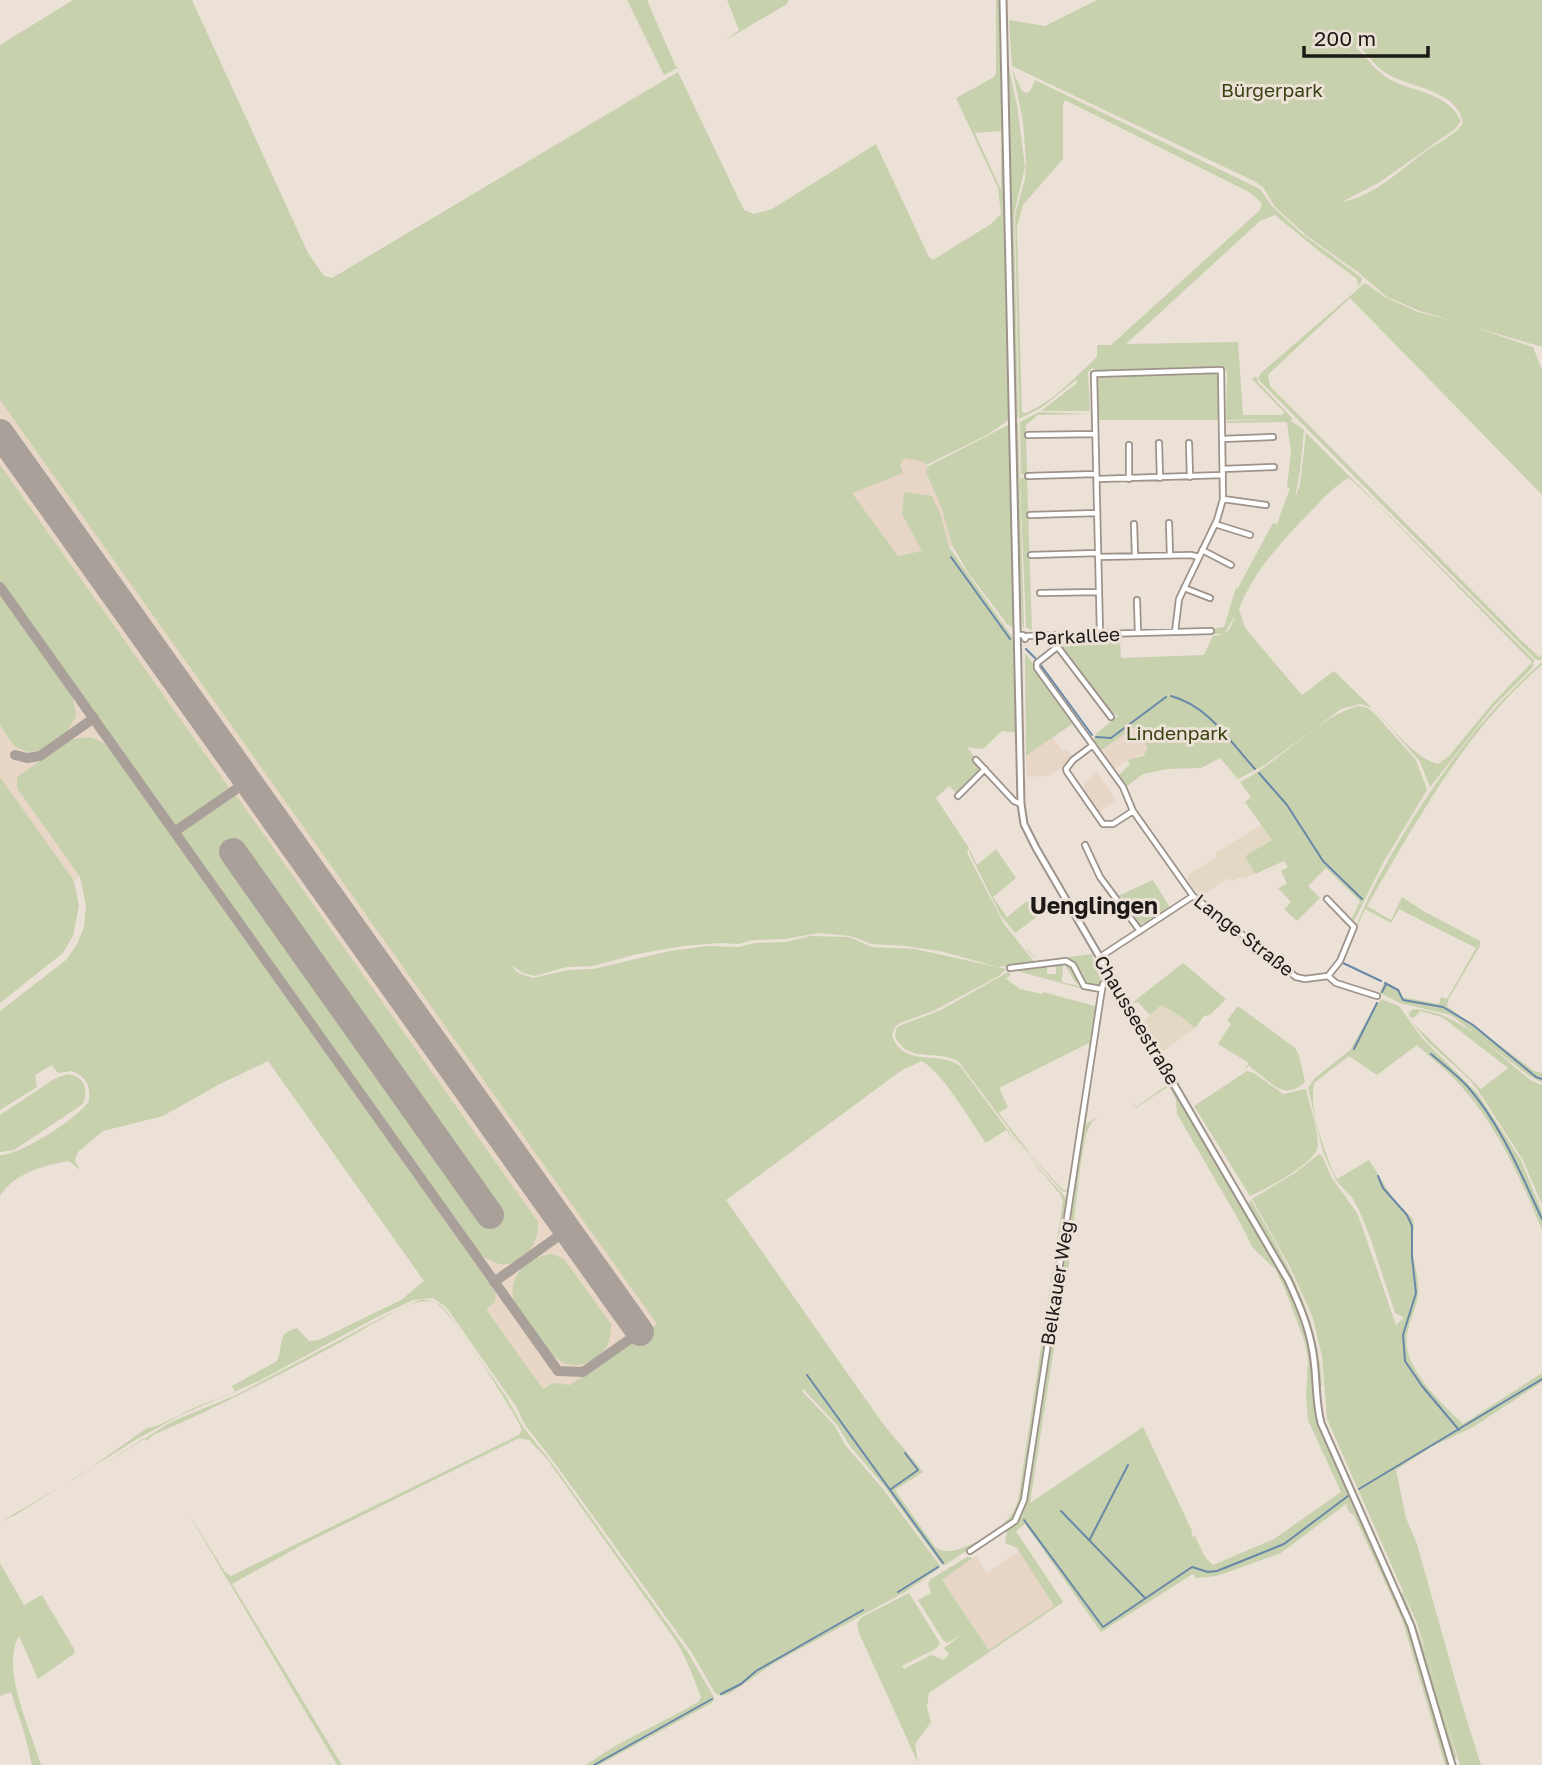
<svg xmlns="http://www.w3.org/2000/svg" width="1542" height="1765" font-family="'Golos Text',sans-serif">
<style>
.commercial{fill:#e3d8c3}
.industrial{fill:#e7d6c5}
.built{fill:#e8d7c7}
.green{fill:#c7d1ad;fill-rule:evenodd}
.lines{fill:none;stroke-linecap:round;stroke-linejoin:round}
.stream{stroke:#6988a8;stroke-width:2}
.taxiway{stroke:#a9a099;stroke-width:10}
.runway{stroke:#a9a099;stroke-width:28}
.street-casing{stroke:#9e938a;stroke-width:8}
.secondary-casing{stroke:#9e938a;stroke-width:9}
.street{stroke:#fff;stroke-width:4.5}
.secondary{stroke:#fff;stroke-width:5}
.labels{text-anchor:middle;stroke-width:6;stroke-linejoin:round;paint-order:stroke}
.park-label{font-size:19px;fill:#374110;stroke:#ece1d7}
.street-label{font-size:19px;fill:#1d1916;stroke:#ece1d7}
.quarter-label{font-size:23px;font-weight:bold;fill:#1d1916;stroke:#ece1d7}
</style>
<rect width="100%" height="100%" fill="#ece1d7"/>
<path class="commercial" d="M1262,824L1272,840L1245,856L1255,874L1243,878L1241,877L1231,882L1228,878L1200,897L1187,879L1191,873L1217,857L1216,853Z
M1161,1005L1182,1017L1195,1028L1161,1053L1143,1022Z"/>
<path class="industrial" d="M918,444L943,508L954,546L898,556L838,475Z
M1053,738L1063,751L1068,750L1074,758L1049,776L1027,777L1026,756Z
M1097,772L1116,800L1099,813L1089,800L1083,786Z
M1019,1551L1054,1606L990,1651L942,1580L976,1556L987,1573Z"/>
<path class="built" d="M0,224L724,1298L573,1427L301,1089L83,875L72,882L0,811Z
M1135,727L1148,749L1147,753L1128,760L1114,770L1100,751Z"/>
<path class="green" d="M73,0H192L308,253L324,276L332,278L678,72L744,210L754,214L772,209L876,144L929,257L933,260L991,224L1001,214L998,188L956,98L994,77L996,72V0H1001L1004,144H1001V131L975,133L1001,190V146H1004L1006,215L1003,220L1006,226L1010,419L987,435L926,465L925,462L904,458L900,465L903,473L852,493L898,556L922,551L902,514L904,492L932,496L941,516L949,547L1015,641L1018,733L1002,731L983,749L967,747L983,769L958,795L949,786L936,798L969,848L967,853L1004,924L1035,963L998,967L940,951L905,946L872,944L850,936L819,933L785,939L753,940L739,944L720,943L683,946L637,954L593,966L567,967L535,976L523,973L511,965L518,973L533,978L568,970L593,969L670,951L708,946L739,947L755,943L786,942L810,936L849,937L872,947L915,949L1006,969L999,976L933,1011L900,1023L895,1027L892,1035C902,1068 939,1050 960,1066L1021,1148L1068,1200L1023,1496L1013,1520L945,1565H942L884,1486L850,1446L837,1425L803,1389L802,1391L835,1426L845,1445L883,1489L941,1567L905,1592L776,1662L729,1694L720,1696L715,1693L692,1653L554,1462L525,1425L517,1408L446,1307L433,1298L413,1300L377,1317L259,1381L179,1416L137,1439L17,1514L0,1522L79,1476L147,1428L157,1426L198,1406L235,1392L232,1386L277,1361C284,1345 276,1333 297,1328L309,1341L319,1340L401,1300L424,1281L268,1061L220,1084L163,1116L103,1131L78,1152L75,1160L80,1170L69,1161C44,1165 13,1174 0,1196V1155C21,1155 78,1118 89,1101C91,1086 86,1077 72,1071L58,1073L52,1065L35,1075L37,1087L0,1110V1011L66,960L77,944L84,927L86,906L80,877L17,788V777L72,739L91,737L107,745L496,1293L495,1302L486,1309L543,1389L553,1383L570,1385L575,1382L657,1324L0,400V45ZM922,1061C943,1073 971,1122 986,1143L1006,1130L1060,1194L1063,1201L1018,1501C1015,1509 1012,1515 1006,1521C993,1534 951,1561 935,1547L895,1490L923,1472C909,1453 892,1437 879,1418C828,1346 777,1273 726,1200L902,1070Z
M627,0H647L676,67H679L664,75Z
M727,0H789L787,4L724,41L739,30Z
M1097,0H1542V347L1420,311L1387,297L1359,273L1307,236L1275,207L1263,187L1254,181L1012,66L1009,20L1045,26ZM1358,45C1367,54 1375,66 1386,73C1408,88 1458,89 1463,123C1456,134 1443,140 1432,147C1404,166 1376,196 1342,202L1380,182L1455,129L1461,121C1446,89 1407,93 1383,75C1373,67 1365,56 1356,47Z
M1009,68L1017,105L1025,167L1014,214L1018,418L1016,419L1007,69Z
M1012,69L1022,91L1026,93L1030,91L1035,80L1260,189L1271,205L1301,233L1362,278L1361,283L1339,302L1358,285L1357,279L1319,251L1275,215L1260,221L1126,344L1238,342L1243,415H1283L1284,412L1252,379L1256,376L1258,382L1293,419L1290,420L1304,430L1300,471L1295,498L1300,485L1306,433L1534,660L1533,667L1494,706L1430,787L1420,762L1378,713C1394,730 1415,758 1438,764L1449,756L1491,705L1532,662L1375,502L1349,478C1336,484 1325,497 1315,507C1285,538 1255,568 1239,609L1245,628L1302,695L1334,671L1372,708L1360,704L1341,709L1265,765L1238,779L1220,758L1201,768L1167,769L1143,774L1126,787L1118,776L1130,764L1127,760L1143,756L1148,749L1135,727L1100,751L1092,741L1097,733L1118,716L1106,709L1059,645V639L1063,637L1119,636L1078,638H1120L1121,658L1204,655L1213,636C1228,635 1230,630 1235,616L1224,634H1202L1212,633V630L1209,629L1224,627L1236,588H1238L1273,523L1277,524L1290,488L1287,487L1291,452L1287,422L1226,423L1227,421L1278,419L1226,420L1227,372L1222,365L1214,369L1099,372L1092,368L1088,372L1090,411H1041L1077,383L1076,380L1041,408L1019,419L1015,215L1025,179L1026,162L1023,121ZM1065,100L1249,192L1262,203L1260,210L1111,345H1097V357C1075,377 1054,401 1026,413L1022,412L1017,227L1023,205L1063,159V105Z
M1365,283L1385,297L1418,312L1462,323L1533,347L1542,370V495L1350,298L1274,369L1268,375L1270,386L1521,640L1539,657L1542,655L1541,661L1535,659L1258,379L1260,374Z
M1216,373L1219,376L1220,420H1097L1096,377L1098,376Z
M1039,412L1091,414L1038,415L1026,425L1027,475L1021,474L1020,422Z
M1018,422L1024,628L1022,625L1015,424Z
M1008,425L1011,426L1015,626L1012,627L1007,624L969,574L952,545L942,509L926,472L927,467Z
M0,465L230,789L178,826L174,825L0,580Z
M1027,476L1032,630L1026,627L1020,479Z
M0,595L73,697L76,716L66,733L42,750L28,752L14,746L0,725Z
M1025,653L1087,739L1085,741L1072,724L1026,756Z
M1542,662V665C1465,730 1417,821 1367,906L1391,920L1402,897L1425,912L1480,941V946L1448,1000L1447,1006L1534,1071L1542,1073V1083L1528,1075L1451,1015L1400,1003L1380,993L1384,982L1400,990L1401,997L1439,1004L1441,997L1447,999L1476,948L1399,909L1391,923L1365,909L1353,935C1365,901 1382,870 1401,838C1440,773 1485,712 1542,662Z
M1358,706L1368,708L1375,714L1416,760L1427,790L1383,863L1354,921L1351,920L1360,901L1326,868L1308,886L1320,898L1297,921L1284,909L1291,902L1278,888L1287,884L1281,871L1288,867L1284,861L1255,874L1245,856L1272,840L1245,802L1251,797L1240,782C1279,763 1319,716 1358,706Z
M0,777L74,881L79,906L73,936L63,953L0,1003Z
M235,794L538,1222C540,1245 520,1270 496,1263C491,1261 485,1257 480,1255L180,832Z
M996,849L1016,878L993,897L1007,917L1027,901L1038,916L1015,933L1001,916L969,852L970,850L977,865Z
M1153,880L1170,908L1147,923H1142L1141,926L1118,896Z
M1025,947L1039,961L1092,954L1093,962L1094,958L1099,967L1098,968L1102,971L1099,987L1086,985L1078,974L1085,973L1078,972L1075,964L1070,960C1048,960 1039,968 1025,947Z
M1066,962L1072,966L1081,985L1075,982L1065,965L1063,966L1062,982L1098,991V993L1013,970L1049,964L1050,967H1047V974H1056V967H1051V963Z
M1183,963L1226,999L1210,1015L1204,1016L1195,1028L1182,1017L1161,1005L1150,1015L1138,1002L1132,1003Z
M1008,972L1011,974L1006,979L1020,989L1042,994L1043,992L1095,1006L1098,996L1092,1035L1089,1037L1091,1039L1090,1051L1089,1043L999,1088L1008,1107L999,1113L1031,1155L1063,1190H1067L1079,1121L1069,1190L1067,1192L1062,1191L1018,1141L958,1061C937,1049 907,1064 895,1036L897,1027L901,1025L941,1010Z
M1381,999L1399,1006L1422,1038L1478,1094L1521,1160L1542,1212V1230C1521,1179 1498,1127 1460,1085C1447,1070 1431,1058 1417,1045L1377,1075L1349,1056L1314,1083C1308,1108 1326,1157 1337,1179L1369,1160L1394,1200L1413,1219C1415,1228 1412,1237 1412,1246C1413,1262 1420,1278 1418,1294C1416,1314 1402,1330 1408,1352C1415,1379 1443,1405 1463,1424L1542,1373V1382L1473,1427L1431,1447L1396,1470L1406,1518L1417,1544L1461,1701L1481,1765H1460L1417,1623L1327,1419L1322,1357L1313,1318L1290,1267L1252,1199L1295,1173L1319,1154L1322,1156L1332,1178L1357,1213L1362,1226L1396,1325L1404,1318L1395,1313L1371,1240L1359,1210L1352,1197L1337,1182L1323,1152L1308,1088L1315,1078L1350,1050L1377,1002L1379,1003Z
M1238,1006L1295,1048L1299,1055L1305,1082C1282,1103 1271,1080 1251,1068L1250,1065L1244,1070L1249,1063L1218,1044L1231,1024L1227,1020Z
M1413,1009C1461,1011 1495,1053 1532,1081L1542,1085V1205L1523,1160L1479,1092L1469,1079L1428,1042L1412,1022L1481,1089L1508,1068L1442,1017L1420,1011L1414,1018L1410,1017L1409,1013Z
M1247,1071L1254,1073L1283,1094L1306,1089C1309,1105 1321,1134 1317,1149C1313,1164 1265,1190 1250,1196L1194,1106Z
M68,1074C84,1076 89,1089 83,1104L14,1150L0,1152V1115L56,1078Z
M1170,1083L1279,1269L1299,1311L1310,1350L1315,1405L1321,1430L1409,1627L1450,1765H1445L1402,1619L1354,1515L1349,1512L1346,1504L1281,1553L1217,1576L1196,1578L1193,1574L1101,1632L1025,1524L1016,1531L1063,1602L929,1693L927,1707L931,1722L915,1744L918,1763L859,1633L857,1623L862,1617L909,1593L940,1643L937,1648L902,1666L904,1669L931,1655L944,1660L949,1654L944,1648L961,1635L947,1643L943,1640L918,1600L931,1593L928,1584L931,1579L967,1557L973,1558L942,1580L989,1650L1054,1606L1017,1548L1005,1543L1007,1530L1021,1515L1025,1501L1087,1094L1090,1093L1086,1124L1099,1116L1092,1122L1086,1134L1080,1169L1067,1281L1061,1303L1030,1503L1143,1427L1193,1533H1191L1193,1537L1195,1536L1205,1557L1213,1565L1274,1539L1341,1492L1308,1420L1306,1396L1308,1361L1305,1343L1286,1292L1276,1270L1252,1247L1241,1224L1177,1114L1176,1100L1169,1086L1136,1108L1127,1096L1136,1107Z
M1251,1200C1285,1259 1319,1316 1322,1386H1318C1313,1323 1280,1258 1248,1205Z
M552,1254L564,1259L611,1324C611,1339 609,1348 597,1357C565,1379 549,1352 533,1329C527,1321 517,1311 514,1301C507,1275 529,1256 552,1254Z
M420,1300C433,1299 439,1303 447,1312L507,1398L523,1427L549,1459L687,1651L715,1699L710,1704L599,1765H586L615,1746L686,1709L698,1702L701,1697C694,1679 686,1657 676,1641L547,1459L529,1440L519,1438L300,1546L232,1584L342,1765H337L185,1508L225,1572L231,1576L519,1435L522,1429C512,1409 450,1308 434,1302C424,1299 412,1304 403,1308C377,1320 353,1336 328,1349C271,1379 214,1409 155,1434L146,1441L144,1438L103,1465L171,1422L236,1395L383,1317Z
M0,1563L24,1605L42,1595L74,1649L75,1653L38,1679L19,1636C0,1669 31,1730 41,1765H32L24,1732L11,1692L0,1696Z
M1403,1592L1429,1661L1457,1758L1453,1759L1400,1595Z"/>
<g class="lines">
<path class="stream" d="M951,557L1010,639
M1026,649L1036,659
M1040,664L1092,735
M1171,696C1209,706 1230,742 1255,769
M1096,737L1111,738L1166,697
M1259,773L1287,805L1323,861L1362,899
M1343,963L1381,981
M1385,983L1398,990L1403,1000L1443,1007L1473,1025L1536,1077L1542,1079
M1382,992L1386,984
M1354,1049L1377,1003
M1431,1054C1444,1065 1457,1075 1468,1087C1501,1125 1521,1174 1542,1219
M1378,1176L1383,1188L1407,1215L1412,1226V1257L1416,1293L1403,1335L1405,1361L1422,1386L1459,1430
M807,1375L943,1563
M891,1489L918,1470L905,1453
M1359,1489L1542,1379
M1061,1511L1145,1598
M1024,1520L1103,1627L1192,1567L1208,1572L1217,1571L1284,1544L1348,1496
M1090,1539L1128,1465
M898,1592L938,1567
M721,1694L741,1684L756,1671L863,1610
M594,1765L712,1699"/>
<path class="taxiway" d="M0,587L558,1371L583,1372L640,1332
M15,755L27,758L40,756L94,718
M174,832L248,781
M494,1282L567,1230"/>
<path class="runway" d="M0,433L640,1332
M233,852L490,1215"/>
<defs>
<path id="street" d="M1028,435L1095,434
M1222,439L1273,437
M1159,443L1160,478
M1189,443L1190,477
M1129,445V479
M1223,469L1274,467
M1028,476L1096,474
M1097,479L1223,475
M1223,499L1266,505
M1030,515L1097,513
M1169,523L1170,555
M1134,524L1135,556
M1215,524L1250,535
M1202,550L1231,565
M1031,555L1098,553
M1098,557L1191,555L1199,557
M1184,588L1210,598
M1040,593L1099,592
M1137,600L1138,633
M1100,634L1094,374L1221,370L1223,499L1217,520L1179,599L1175,632
M1019,635H1023L1025,639L1027,636L1211,631
M1057,635L1056,648L1037,663V668L1123,787L1133,811L1193,896L1296,977L1305,979L1328,976L1336,983L1377,996
M1057,646L1111,717
M1093,745L1073,760L1066,769L1067,772L1103,824H1113L1133,811
M976,760L1014,801L1021,804
M958,796L985,769
M1085,845L1100,877L1140,931
M1327,899L1354,927L1340,961L1328,976
M1100,957L1193,896
M1010,968L1066,961L1073,965L1084,986L1101,989
M970,1551L1015,1521L1024,1500L1101,995L1103,984L1111,975"/>
<path id="secondary" d="M1003,0L1021,804L1024,824L1036,848L1288,1280C1299,1304 1309,1327 1313,1353C1317,1376 1315,1400 1321,1423L1411,1626L1452,1765"/>
</defs>
<use href="#street" class="street-casing"/>
<use href="#secondary" class="secondary-casing"/>
<use href="#street" class="street"/>
<use href="#secondary" class="secondary"/>
</g>
<g class="labels">
<g class="park-label">
<text x="1272" y="97">Bürgerpark</text>
<text x="1177" y="740">Lindenpark</text>
</g>
<g class="street-label">
<text transform="translate(1077 636) rotate(-3)" y="7">Parkallee</text>
<text transform="translate(1244 935) rotate(38)" y="7">Lange Straße</text>
<text transform="translate(1137 1020) rotate(59)" y="7">Chausseestraße</text>
<text transform="translate(1057 1283) rotate(-81)" y="7">Belkauer Weg</text>
</g>
<g class="quarter-label">
<text x="1094" y="914">Uenglingen</text>
</g>
</g>
<path d="M1304 46v10h124v-10" fill="none" stroke="#1d1916" stroke-width="3.5"/>
<text x="1314" y="46" font-size="21" fill="#1d1916" stroke="#ece1d7" stroke-width="5" paint-order="stroke">200 m</text>
</svg>
